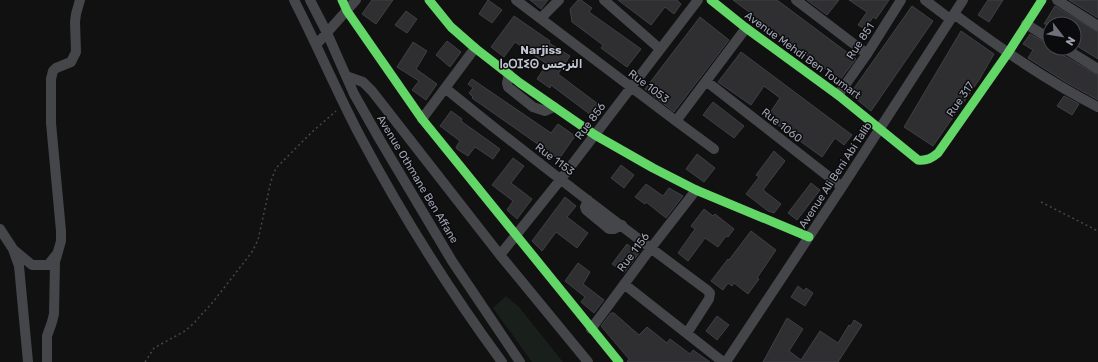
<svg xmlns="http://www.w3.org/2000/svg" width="1098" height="362" font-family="Rubik,Vazirmatn,'Noto Sans Tifinagh',sans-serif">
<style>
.green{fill:#19201b}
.building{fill:#2f2f31;stroke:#3f4045}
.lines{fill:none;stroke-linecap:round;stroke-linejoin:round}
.path{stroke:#46474c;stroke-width:1.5;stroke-dasharray:2 3;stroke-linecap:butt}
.street{stroke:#45464a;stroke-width:10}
.fast{stroke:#63d668;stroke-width:9}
.labels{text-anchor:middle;stroke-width:3;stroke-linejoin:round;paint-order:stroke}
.street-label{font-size:11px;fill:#a0a5b4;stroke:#0b0b0d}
.neighbourhood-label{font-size:12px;font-weight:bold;fill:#c1c5d0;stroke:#0b0b0d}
</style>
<rect width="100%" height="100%" fill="#111"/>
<path class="green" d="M506,296L519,307L563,362H532L493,308Z"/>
<path class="building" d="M372,0H393L376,24L362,14Z
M488,0L502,10L492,23L479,14Z
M530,0H548L541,9Z
M578,0H581L592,8L589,12L641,49L627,67L601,48L603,45L572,22L570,9Z
M618,0H677L681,4L674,14L665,7L651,25Z
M733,0H777L856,59L840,80Z
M807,0H839L827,15Z
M849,0H889L876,19L873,17L865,29L858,25L867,12Z
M988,0H1003L989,22L978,15Z
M1069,0H1098V18Z
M912,6L933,21L871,111L850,94Z
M1055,6L1098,32V59L1074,44V24H1044Z
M406,11L417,19L407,33L395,25Z
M514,16L550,41L549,43L570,56L558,74L602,107L595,118L551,85L550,88L537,79L547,64L515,42L504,57L491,47Z
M700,17L729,40L674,112L645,89Z
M961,31L994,54L979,80L933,146L904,127Z
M1030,34L1050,45V48H1054L1061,54L1098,75V100L1064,81L1028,58L1033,50L1023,44Z
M447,41L461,52L450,67L436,55Z
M413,42L427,51L416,69L437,84L426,100L412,90L419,81L397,67Z
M741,52L852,135L844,145L835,138L822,157L767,117L780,98L764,86L751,105L718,82Z
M472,79L551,133L558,124L575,136L559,159L472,98L473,97L469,93L473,88L468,84Z
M1064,96L1079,104L1072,115L1057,106Z
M713,102L744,126L734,138L703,115Z
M451,111L462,119L461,121L500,149L493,159L475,147L468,156L457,149L456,147L460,141L440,126Z
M774,151L785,161L763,190L781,204L774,213L768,211L746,194L759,177L756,175Z
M697,154L715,168L704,182L686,169Z
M513,158L524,166L511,183L532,199L517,219L507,210L513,201L492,185Z
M621,165L634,175L624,188L611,178Z
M811,183L820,190L797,220L788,213Z
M646,184L663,196L669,188L683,196L666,218L646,202L645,204L635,197Z
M565,197L576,206L567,217L588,233L577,248L556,232L542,251L532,241Z
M704,209L713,216L715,214L734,229L728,237L726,236L718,247L705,238L688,261L678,253L695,229L691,226Z
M751,231L776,250L757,278L759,279L748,294L734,283L732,286L728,283L723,290L711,281L728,259L729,260Z
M627,244L639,253L624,273L612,264Z
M578,263L590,272L583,284L604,300L594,313L581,302L585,297L565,281Z
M798,286L804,291L806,288L813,293L805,306L791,297Z
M611,313H614L639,335L647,327L667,343L670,339L690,354L693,350L710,362H627L629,359L601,326Z
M717,316L729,325L717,340L706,331Z
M787,318L803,329L789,351L801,360L820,331L838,343L849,325L851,326L854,320L862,325L838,362H763Z"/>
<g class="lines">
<path class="path" d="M1041,202L1098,231
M145,362L154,348L185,331L193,324L213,302L252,252L258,240L271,181L276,168L312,132L336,111"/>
<path class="street" d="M294,0C317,45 337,92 360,136C402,215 449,290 502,362
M310,0L327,33L354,94L380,140L452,261L520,362
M516,0L676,121L746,28
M604,0L660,49
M796,0L867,54
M925,0L950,19
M1057,0L1098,26
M954,14C1000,48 1047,81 1098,107
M541,18L559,0
M1026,24L1050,39
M316,45L356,0
M1064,48L1098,69
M509,74L507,83L508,87L533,107L545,111L554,107
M346,76L363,82L372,91L500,255L588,362
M706,81L842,187
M445,88C531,158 619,225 707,290L710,293L709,299L687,333
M838,95L867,54L901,0
M422,119L475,48
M676,121L714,149
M588,200L585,207L586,210L609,229H614L622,225
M0,229L13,249L19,266L28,362
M14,250L32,265H48L56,255
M500,255L561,179L698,0
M624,284L723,362
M591,329L651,248L696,190
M47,362V336L52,322L54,314L55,262L61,241V231L51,123V79L53,71L56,68L71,62L76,52L75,22L76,14L80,0
M726,362L842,187L963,0"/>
<path class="fast" d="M342,0L347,11L422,119L619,362
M429,0L451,27L475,48L520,83L595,135L653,168L696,190L809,237
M711,0L746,28L838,95L918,160C927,161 932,158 938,153L1008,53L1042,0"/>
</g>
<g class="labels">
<g class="street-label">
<text transform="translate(860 41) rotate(-57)" y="4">Rue 851</text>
<text transform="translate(803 55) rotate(36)" y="4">Avenue Mehdi Ben Toumart</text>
<text transform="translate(649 86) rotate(37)" y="4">Rue 1053</text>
<text transform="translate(960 99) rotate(-55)" y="4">Rue 317</text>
<text transform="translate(590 121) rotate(-53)" y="4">Rue 856</text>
<text transform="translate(782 125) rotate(38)" y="4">Rue 1060</text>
<text transform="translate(555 159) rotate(37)" y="4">Rue 1153</text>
<text transform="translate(835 175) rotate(-57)" y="4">Avenue Ali Beni Abi Talib</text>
<text transform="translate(418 179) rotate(59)" y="4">Avenue Othmane Ben Affane</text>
<text transform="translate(633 252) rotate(-53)" y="4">Rue 1156</text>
</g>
<g class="neighbourhood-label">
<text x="541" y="54">Narjiss<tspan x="541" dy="14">ⵏⴰⵔⵊⵉⵙ النرجس</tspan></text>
</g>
</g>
<g transform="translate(1062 36) rotate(121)"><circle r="19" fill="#0b0b0d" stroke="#474950"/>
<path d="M0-3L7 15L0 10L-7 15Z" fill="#6e717b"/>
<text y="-6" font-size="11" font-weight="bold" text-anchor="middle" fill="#a0a5b4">N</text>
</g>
</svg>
